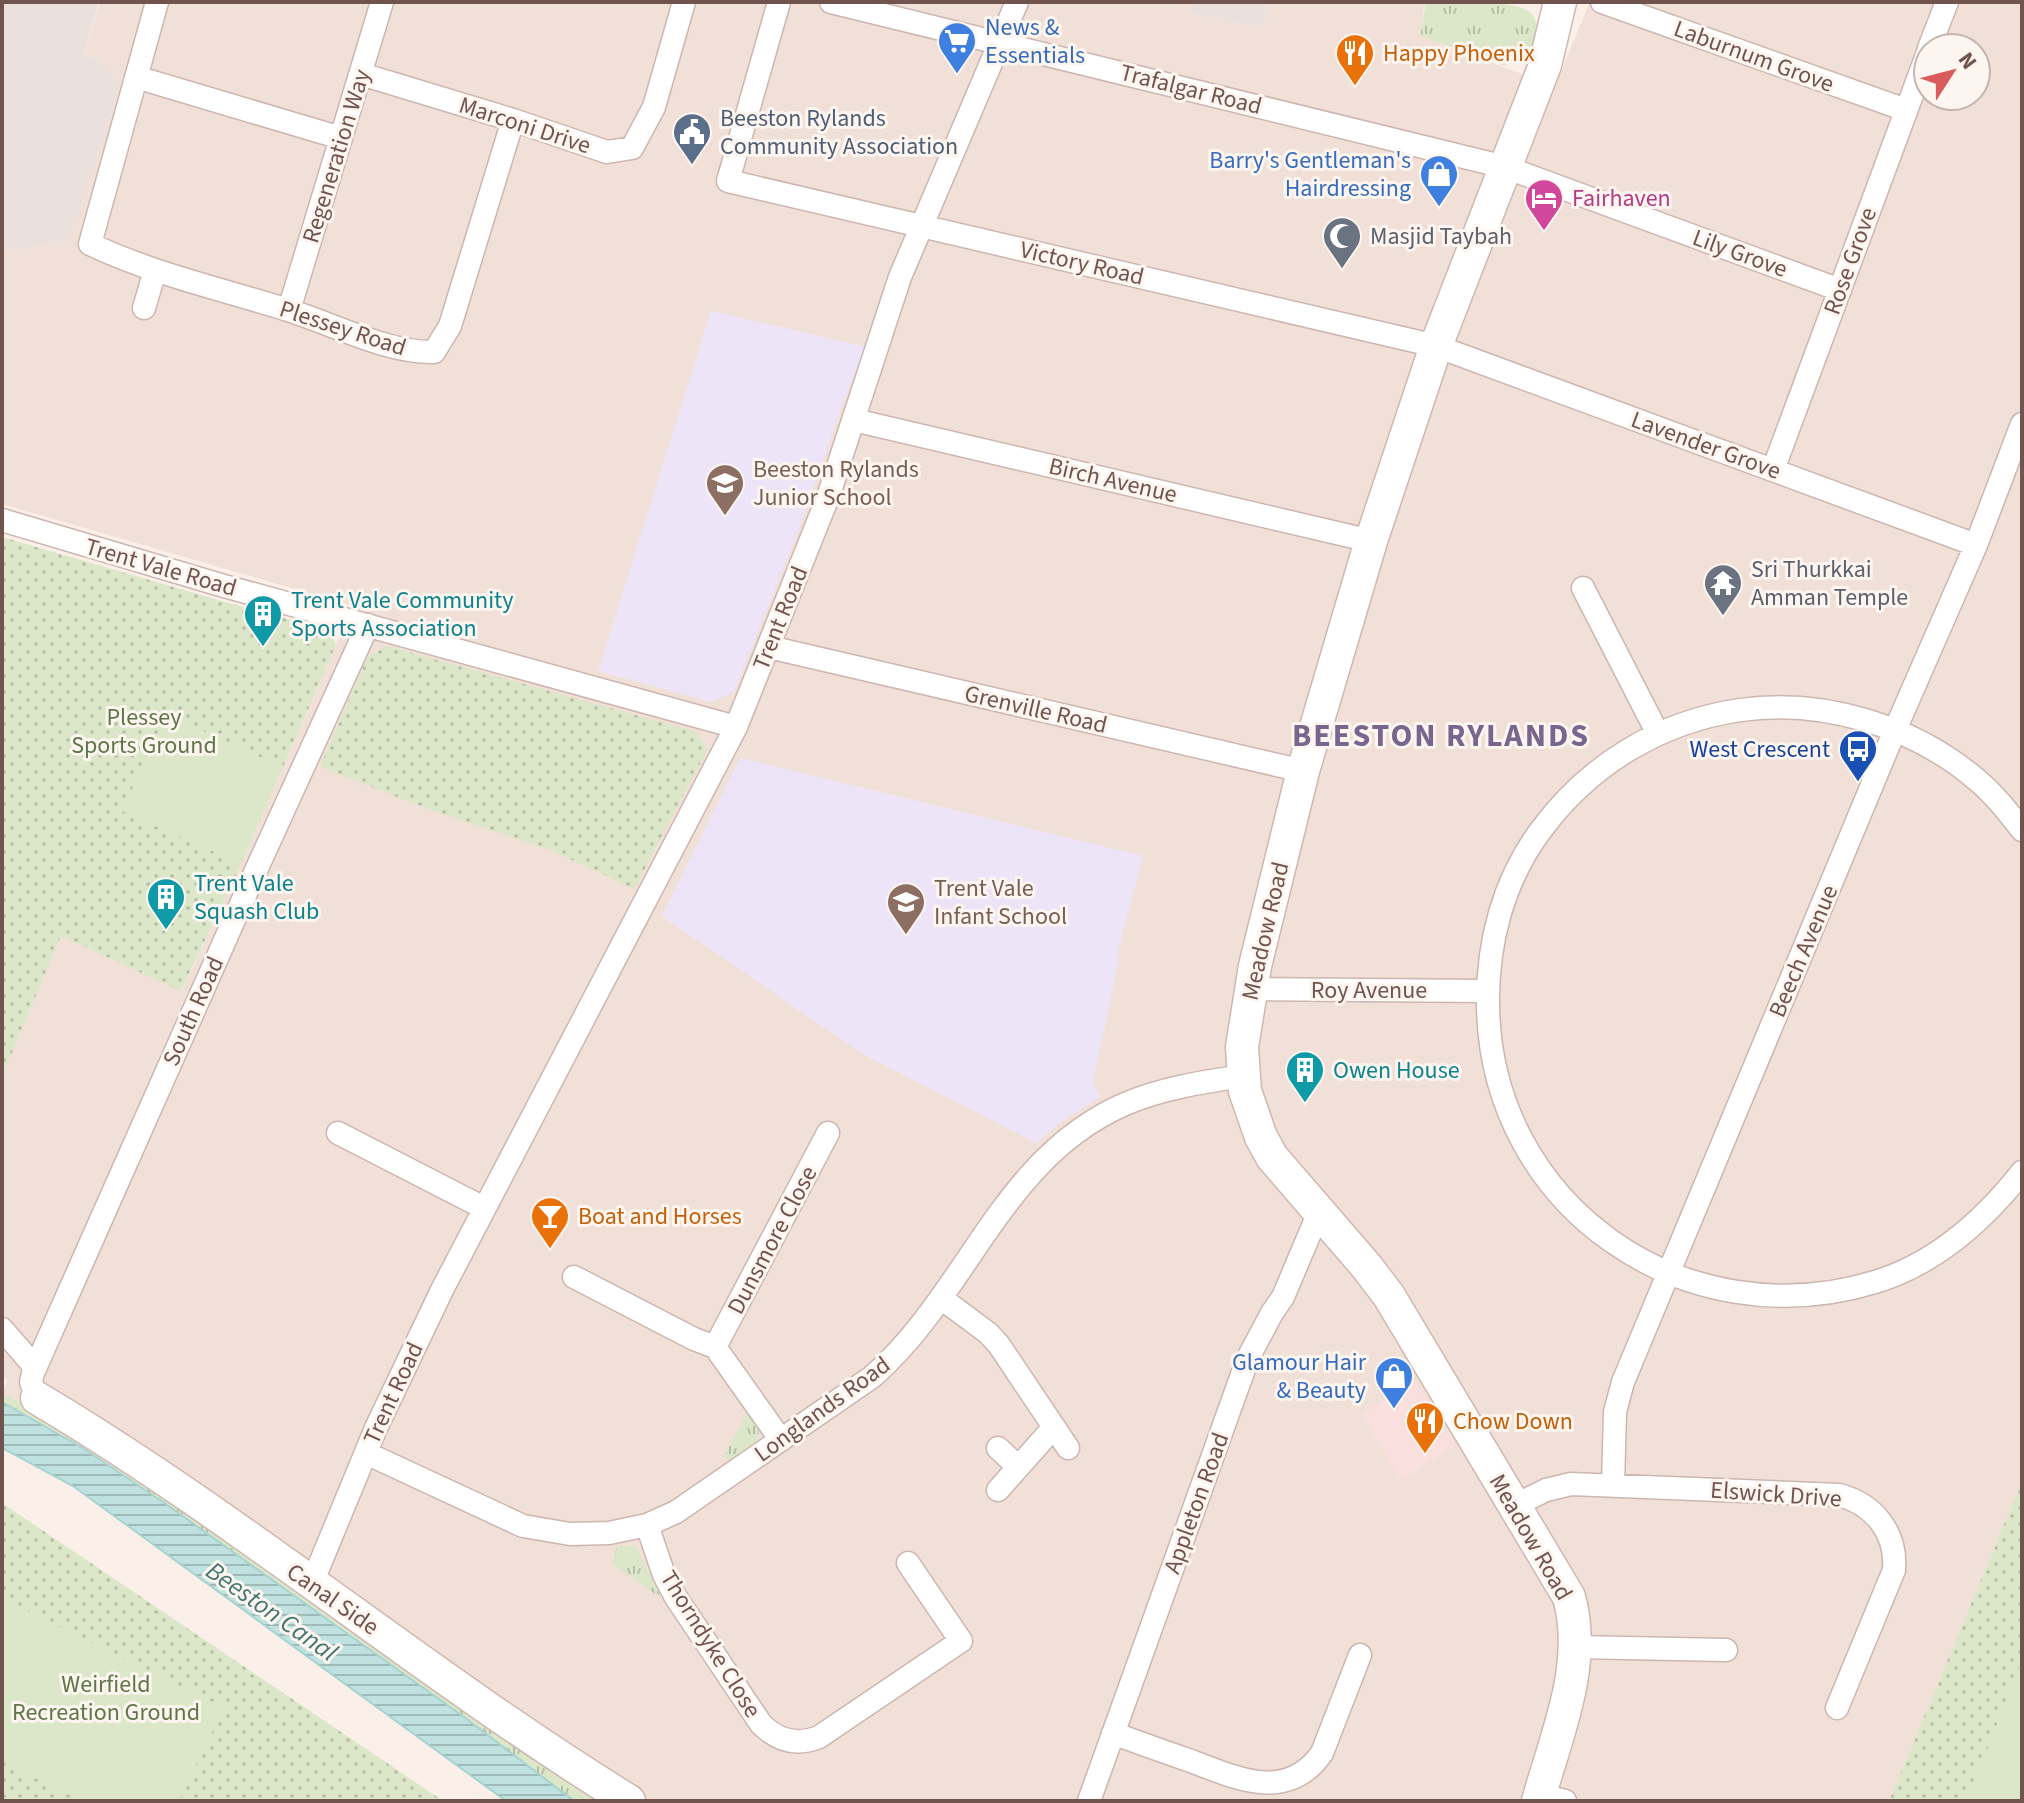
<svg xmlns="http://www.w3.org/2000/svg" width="2024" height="1803" font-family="'Source Sans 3',sans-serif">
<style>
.residential{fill:#f1e0d8;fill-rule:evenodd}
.commercial{fill:#f9e0de}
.industrial{fill:#eae1df}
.education{fill:#ede5f7}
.grass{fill:url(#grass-tufts)}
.park{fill:url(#park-dots)}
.pitch{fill:#dbe7c8}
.water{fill:url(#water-rules);stroke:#a6d3d1;stroke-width:2}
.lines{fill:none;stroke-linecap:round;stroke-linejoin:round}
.street-casing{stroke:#ccb6b0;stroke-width:25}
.secondary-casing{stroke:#d0b7b0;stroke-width:35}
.street{stroke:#fff;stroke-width:22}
.secondary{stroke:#fff;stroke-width:32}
.labels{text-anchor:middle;stroke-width:6;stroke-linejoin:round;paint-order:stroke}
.shop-label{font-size:24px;fill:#366cbe;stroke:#fdf5ef;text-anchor:end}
.food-label{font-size:24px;fill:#c56008;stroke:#fdf5ef;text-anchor:start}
.street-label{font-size:24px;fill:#72544f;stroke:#fdf5ef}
.service-label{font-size:24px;fill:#4e5e75;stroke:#fdf5ef;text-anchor:start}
.hotel-label{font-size:24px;fill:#b23c85;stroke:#fdf5ef;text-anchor:start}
.worship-label{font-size:24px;fill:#5b616d;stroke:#fdf5ef;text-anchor:start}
.education-label{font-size:24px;fill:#785e54;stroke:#fdf5ef;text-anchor:start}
.culture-label{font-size:24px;fill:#0d838f;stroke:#fdf5ef;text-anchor:start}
.park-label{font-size:24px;fill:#5f7748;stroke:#fdf5ef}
.transit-label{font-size:24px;fill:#164399;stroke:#fdf5ef;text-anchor:end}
.water-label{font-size:26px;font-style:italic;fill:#447673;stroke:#fdf5ef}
.district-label{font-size:32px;font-weight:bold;letter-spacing:2px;fill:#79668e;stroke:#fdf5ef}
</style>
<defs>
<pattern id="grass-tufts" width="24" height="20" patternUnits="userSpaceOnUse" patternTransform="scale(2)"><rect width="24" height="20" fill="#dbe7c8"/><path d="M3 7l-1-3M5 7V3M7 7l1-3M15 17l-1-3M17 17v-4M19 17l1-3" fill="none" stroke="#b6bea5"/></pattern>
<pattern id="park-dots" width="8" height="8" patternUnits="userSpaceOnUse" patternTransform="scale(2)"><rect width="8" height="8" fill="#dbe7c8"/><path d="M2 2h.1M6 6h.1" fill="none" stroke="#b6bea5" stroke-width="1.8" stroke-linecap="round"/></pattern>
<pattern id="water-rules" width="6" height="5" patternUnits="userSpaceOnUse" patternTransform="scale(2)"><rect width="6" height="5" fill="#bfe2e0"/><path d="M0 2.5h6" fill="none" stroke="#a0bab8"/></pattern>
</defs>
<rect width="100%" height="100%" fill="#faf0e9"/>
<path class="residential" d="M100,2H1192L1189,12L1263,28L1270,2H1425L1420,36L1555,86L1590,2H2022V1481L1889,1801H574L339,1626L81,1447L2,1402V1392L8,1380L2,1377V1077L61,936L182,990L241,864L353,606L2,504V251L65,242L101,61L83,56ZM1928,48H1976V96H1928Z"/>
<path class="commercial" d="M1414,1380L1455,1446L1401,1480L1362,1415Z"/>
<path class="industrial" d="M2,2H99L83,56L101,61L109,69L115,80L118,93L73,227L65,242L2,251Z
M1192,2H1270L1263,28L1189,12Z"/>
<path class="education" d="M711,311L866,347L844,400L799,529L734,692L711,702L598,671Z
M740,758L1143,856L1117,955L1119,959L1093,1082L1100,1097L1064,1120L1036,1143L861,1053L662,916Z"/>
<path class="grass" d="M1426,2C1451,2 1511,0 1529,11C1534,15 1536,22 1539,28L1531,62L1510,54L1505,66L1420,36Z
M2,1393L43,1414L613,1801H574L339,1626L81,1447L2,1402Z
M751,1411L760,1425L756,1446L733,1463L724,1457L747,1412Z
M617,1546H636L661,1598L612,1564Z"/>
<path class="park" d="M2,537L256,611L330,629L336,645L241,864L181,991L61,936L2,1077Z
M387,646L697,732L707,750L634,889L553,851L434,811L320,767L367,658Z
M2022,1481V1801H1889Z
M2,1503L390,1765L443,1801H2Z"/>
<path class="pitch" d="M166,714L282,767L241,864L122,811Z
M2,1598L224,1708L179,1801H81L2,1762Z
M2022,1660V1801H1967Z"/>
<path class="water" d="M2,1402L81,1447L163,1502L464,1717L574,1801H506L73,1486L2,1448Z"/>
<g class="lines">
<defs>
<path id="street" d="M157,2L90,244C153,274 221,289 288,310C333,324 387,353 434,352L450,326L513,120
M779,2L728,181L1436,346L1976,545
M831,2L1505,167L1840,290
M1602,2L1906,110
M1929,48L1947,2
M361,74L513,120L607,152L632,148L654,107L684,2
M136,77L341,138
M144,308L155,271
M289,310L382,2
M854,420L1371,541
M1773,470L1928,52
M2,520L224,586L736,727
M1583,588L1658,734
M769,647L1303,771
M2022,830C2008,812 1994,794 1977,780C1914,726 1823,698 1740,710C1659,722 1589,765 1541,830C1503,881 1487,943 1488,1006C1491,1207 1685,1340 1875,1282C1935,1264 1984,1220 2022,1172
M1251,989L1488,991
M338,1133L484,1208
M574,1277L694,1339L715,1347
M941,1298L988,1333L999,1345L1068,1448
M2,1329L35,1367
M37,1398L31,1382L33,1373L253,877L368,625
M781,1440L715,1347L828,1133
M998,1448L1018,1467
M366,1453L523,1526L570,1534L609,1533L647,1525L676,1512L872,1377C969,1292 1001,1158 1125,1104C1162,1088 1203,1082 1243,1076
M1613,1485L1615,1412L1623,1382L1895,730L1976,545L2022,424
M998,1490L1054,1427
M1514,1506L1546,1490L1571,1484L1839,1495C1874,1504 1897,1533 1894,1570L1837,1708
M647,1525L664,1575L675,1596L761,1724C778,1741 797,1746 819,1737L961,1641L908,1563
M312,1583L376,1428L442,1290L736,727L828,497L900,277L1017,2
M1576,1647L1726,1650
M1113,1733C1139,1743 1165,1752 1191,1761C1236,1778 1287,1803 1322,1753L1360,1655
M1540,1795L1565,1801
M1089,1801L1248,1358L1272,1313L1283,1297L1319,1212"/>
<path id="secondary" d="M37,1398C242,1520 426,1676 629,1801
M1538,1801C1556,1736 1588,1665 1569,1597L1389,1296L1367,1267L1272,1157L1261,1137L1245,1091L1242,1047L1255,966L1303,771L1371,541L1436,346L1545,65L1560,2"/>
</defs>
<use href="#street" class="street-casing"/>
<use href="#secondary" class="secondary-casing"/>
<use href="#street" class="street"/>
<use href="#secondary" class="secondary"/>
</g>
<defs>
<symbol id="supermarket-pin" viewBox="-11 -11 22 30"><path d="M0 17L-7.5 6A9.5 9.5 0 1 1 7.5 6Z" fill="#3f7fe0" stroke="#fdf5ef"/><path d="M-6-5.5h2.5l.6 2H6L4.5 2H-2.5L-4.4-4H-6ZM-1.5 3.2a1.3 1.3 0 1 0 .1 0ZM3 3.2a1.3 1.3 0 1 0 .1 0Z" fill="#fff"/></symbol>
<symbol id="restaurant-pin" viewBox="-11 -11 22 30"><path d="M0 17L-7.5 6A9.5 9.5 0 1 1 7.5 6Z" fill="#e8710a" stroke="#fdf5ef"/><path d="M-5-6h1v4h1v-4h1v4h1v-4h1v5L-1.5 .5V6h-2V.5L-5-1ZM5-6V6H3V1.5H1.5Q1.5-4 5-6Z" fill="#fff"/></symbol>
<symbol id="civic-pin" viewBox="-11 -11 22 30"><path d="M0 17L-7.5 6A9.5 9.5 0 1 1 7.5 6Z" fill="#5c6f8a" stroke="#fdf5ef"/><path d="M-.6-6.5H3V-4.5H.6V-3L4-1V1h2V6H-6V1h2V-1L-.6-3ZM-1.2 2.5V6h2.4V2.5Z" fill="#fff"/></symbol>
<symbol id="shop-pin" viewBox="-11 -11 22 30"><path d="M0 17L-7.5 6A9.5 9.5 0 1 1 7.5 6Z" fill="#3f7fe0" stroke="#fdf5ef"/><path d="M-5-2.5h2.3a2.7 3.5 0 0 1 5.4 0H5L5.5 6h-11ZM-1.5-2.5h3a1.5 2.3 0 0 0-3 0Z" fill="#fff"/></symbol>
<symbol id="hotel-pin" viewBox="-11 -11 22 30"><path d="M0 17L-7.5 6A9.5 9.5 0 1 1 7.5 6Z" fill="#d1479c" stroke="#fdf5ef"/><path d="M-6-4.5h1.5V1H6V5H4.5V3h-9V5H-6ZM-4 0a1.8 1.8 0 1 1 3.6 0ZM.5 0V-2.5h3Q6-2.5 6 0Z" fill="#fff"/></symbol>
<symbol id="mosque-pin" viewBox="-11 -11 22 30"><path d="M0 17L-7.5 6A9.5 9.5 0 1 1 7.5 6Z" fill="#6b7280" stroke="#fdf5ef"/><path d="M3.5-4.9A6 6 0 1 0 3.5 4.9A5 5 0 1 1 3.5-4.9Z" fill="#fff"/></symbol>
<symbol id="school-pin" viewBox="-11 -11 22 30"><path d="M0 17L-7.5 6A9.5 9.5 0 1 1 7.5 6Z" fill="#8d6e63" stroke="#fdf5ef"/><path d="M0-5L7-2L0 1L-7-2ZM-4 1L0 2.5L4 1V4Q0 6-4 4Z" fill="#fff"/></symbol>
<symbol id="temple-pin" viewBox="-11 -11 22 30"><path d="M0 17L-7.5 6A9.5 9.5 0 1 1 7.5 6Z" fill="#6b7280" stroke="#fdf5ef"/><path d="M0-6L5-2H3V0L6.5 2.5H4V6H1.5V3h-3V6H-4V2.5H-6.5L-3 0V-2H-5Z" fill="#fff"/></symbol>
<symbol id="building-pin" viewBox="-11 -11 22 30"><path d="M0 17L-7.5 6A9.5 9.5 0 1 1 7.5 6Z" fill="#0f9aa8" stroke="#fdf5ef"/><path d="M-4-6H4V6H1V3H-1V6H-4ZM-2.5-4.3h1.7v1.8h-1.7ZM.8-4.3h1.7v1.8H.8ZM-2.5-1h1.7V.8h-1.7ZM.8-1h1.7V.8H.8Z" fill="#fff"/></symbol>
<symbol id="bus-pin" viewBox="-11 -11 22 30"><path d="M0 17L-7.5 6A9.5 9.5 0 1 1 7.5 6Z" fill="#1a4fb4" stroke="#fdf5ef"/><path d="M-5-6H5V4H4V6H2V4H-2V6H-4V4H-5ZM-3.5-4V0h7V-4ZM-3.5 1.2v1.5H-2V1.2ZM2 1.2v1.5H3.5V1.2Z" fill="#fff"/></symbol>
<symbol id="bar-pin" viewBox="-11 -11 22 30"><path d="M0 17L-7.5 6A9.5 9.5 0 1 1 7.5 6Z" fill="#e8710a" stroke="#fdf5ef"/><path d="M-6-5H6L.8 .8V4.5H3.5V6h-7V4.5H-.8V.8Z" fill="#fff"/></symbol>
</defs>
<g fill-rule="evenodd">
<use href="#supermarket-pin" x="935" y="19" width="44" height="60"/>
<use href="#restaurant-pin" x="1333" y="31" width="44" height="60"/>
<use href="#civic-pin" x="670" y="110" width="44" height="60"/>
<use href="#shop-pin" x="1417" y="152" width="44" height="60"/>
<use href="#hotel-pin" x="1522" y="176" width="44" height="60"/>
<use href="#mosque-pin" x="1320" y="214" width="44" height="60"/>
<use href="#school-pin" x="703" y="461" width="44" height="60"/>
<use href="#temple-pin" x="1701" y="561" width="44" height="60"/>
<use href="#building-pin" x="241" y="592" width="44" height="60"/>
<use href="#bus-pin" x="1836" y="727" width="44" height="60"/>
<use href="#building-pin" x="144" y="875" width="44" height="60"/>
<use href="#school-pin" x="884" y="880" width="44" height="60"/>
<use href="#building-pin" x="1283" y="1048" width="44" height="60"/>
<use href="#bar-pin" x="528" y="1194" width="44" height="60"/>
<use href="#shop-pin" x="1372" y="1354" width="44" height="60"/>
<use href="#restaurant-pin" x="1403" y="1399" width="44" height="60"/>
</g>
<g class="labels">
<g class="shop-label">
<text x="985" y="35" text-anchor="start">News &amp;<tspan x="985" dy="28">Essentials</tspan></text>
<text x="1411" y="168">Barry's Gentleman's<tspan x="1411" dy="28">Hairdressing</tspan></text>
<text x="1366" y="1370">Glamour Hair<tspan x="1366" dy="28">&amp; Beauty</tspan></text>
</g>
<g class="food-label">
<text x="1383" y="61">Happy Phoenix</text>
<text x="578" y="1224">Boat and Horses</text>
<text x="1453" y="1429">Chow Down</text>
</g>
<g class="street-label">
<text transform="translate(1754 56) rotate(20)" y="8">Laburnum Grove</text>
<text transform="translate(1191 89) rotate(14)" y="8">Trafalgar Road</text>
<text transform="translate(525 125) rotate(18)" y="8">Marconi Drive</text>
<text transform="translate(336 156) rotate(-73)" y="8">Regeneration Way</text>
<text transform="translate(1740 253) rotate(20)" y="8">Lily Grove</text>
<text transform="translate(1850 261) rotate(-70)" y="8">Rose Grove</text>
<text transform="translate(1082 263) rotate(13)" y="8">Victory Road</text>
<text transform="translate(343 328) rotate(18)" y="8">Plessey Road</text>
<text transform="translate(1706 445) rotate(20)" y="8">Lavender Grove</text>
<text transform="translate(1113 480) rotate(13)" y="8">Birch Avenue</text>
<text transform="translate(161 567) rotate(16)" y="8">Trent Vale Road</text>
<text transform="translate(780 618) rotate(-68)" y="8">Trent Road</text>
<text transform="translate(1036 709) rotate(13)" y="8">Grenville Road</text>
<text transform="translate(1265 931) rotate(-77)" y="8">Meadow Road</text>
<text transform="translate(1803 951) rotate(-67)" y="8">Beech Avenue</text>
<text x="1369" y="998">Roy Avenue</text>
<text transform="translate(193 1011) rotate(-66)" y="8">South Road</text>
<text transform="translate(772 1240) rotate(-62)" y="8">Dunsmore Close</text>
<text transform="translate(393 1393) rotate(-65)" y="8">Trent Road</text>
<text transform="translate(822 1409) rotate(-36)" y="8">Longlands Road</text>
<text transform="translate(1776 1494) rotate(4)" y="8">Elswick Drive</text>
<text transform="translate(1196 1503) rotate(-70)" y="8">Appleton Road</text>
<text transform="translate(1531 1537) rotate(60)" y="8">Meadow Road</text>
<text transform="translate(333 1599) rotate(35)" y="8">Canal Side</text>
<text transform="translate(711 1644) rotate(58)" y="8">Thorndyke Close</text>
</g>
<g class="service-label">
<text x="720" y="126">Beeston Rylands<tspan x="720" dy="28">Community Association</tspan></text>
</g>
<g class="hotel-label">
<text x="1572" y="206">Fairhaven</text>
</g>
<g class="worship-label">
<text x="1370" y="244">Masjid Taybah</text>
<text x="1751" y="577">Sri Thurkkai<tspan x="1751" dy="28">Amman Temple</tspan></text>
</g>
<g class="education-label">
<text x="753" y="477">Beeston Rylands<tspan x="753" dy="28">Junior School</tspan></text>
<text x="934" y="896">Trent Vale<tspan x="934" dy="28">Infant School</tspan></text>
</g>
<g class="culture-label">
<text x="291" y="608">Trent Vale Community<tspan x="291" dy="28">Sports Association</tspan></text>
<text x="194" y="891">Trent Vale<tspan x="194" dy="28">Squash Club</tspan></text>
<text x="1333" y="1078">Owen House</text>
</g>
<g class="park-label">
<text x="144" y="725">Plessey<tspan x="144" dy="28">Sports Ground</tspan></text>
<text x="106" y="1692">Weirfield<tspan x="106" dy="28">Recreation Ground</tspan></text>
</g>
<g class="transit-label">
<text x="1830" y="757">West Crescent</text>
</g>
<g class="water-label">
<text transform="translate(272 1611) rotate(35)" y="9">Beeston Canal</text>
</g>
<g class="district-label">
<text x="1441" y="746">BEESTON RYLANDS</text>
</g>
</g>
<rect width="2024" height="1803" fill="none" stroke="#72544f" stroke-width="8"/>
<g transform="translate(1952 72) rotate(54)"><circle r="38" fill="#fdf5ef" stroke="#c5b5af" stroke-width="2"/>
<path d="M0-6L14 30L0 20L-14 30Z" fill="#d85c5b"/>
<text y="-12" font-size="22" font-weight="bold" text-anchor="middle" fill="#72544f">N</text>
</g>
</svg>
